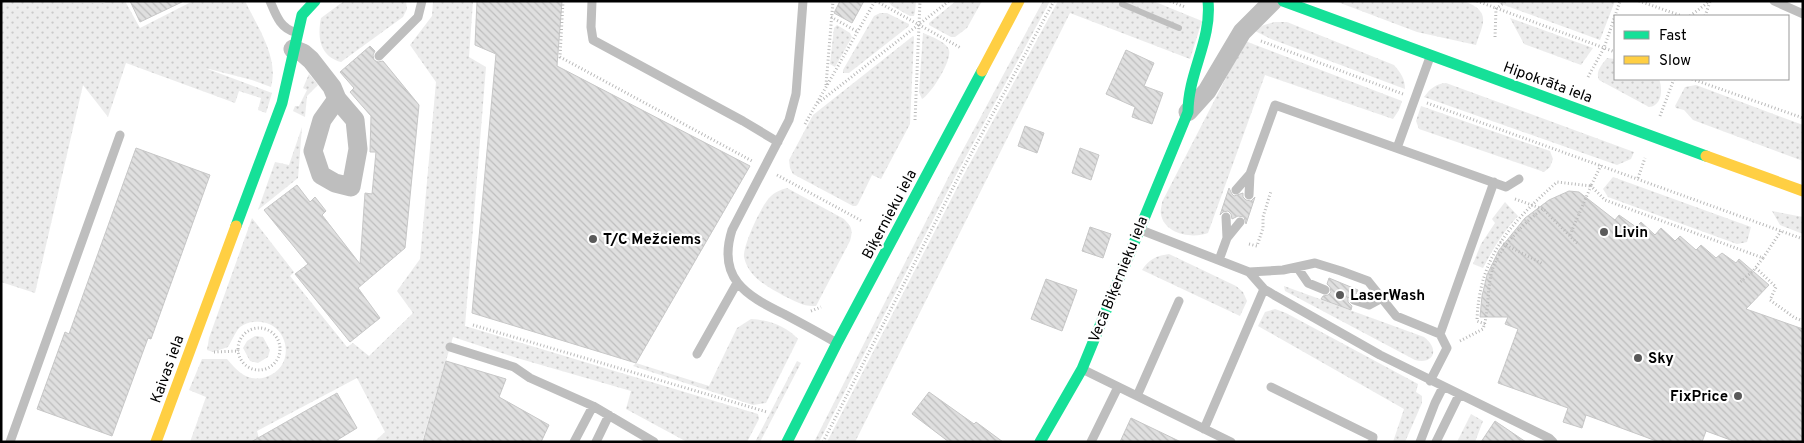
<svg xmlns="http://www.w3.org/2000/svg" width="1804" height="443" font-family="Overpass,sans-serif">
<style>
.grass{fill:url(#grass-dots)}
.lines{fill:none;stroke-linecap:round;stroke-linejoin:round}
.stream{stroke:#bfbfbf;stroke-width:6}
.building{fill:url(#building-back-hatch);stroke:#c7c7c7}
.path{stroke:#b9b9b9;stroke-width:3;stroke-dasharray:1 2.5;stroke-linecap:butt}
.lane{stroke:#bebebe;stroke-width:9}
.street{stroke:#bebebe;stroke-width:19}
.fast{stroke:#16e098;stroke-width:11}
.slow{stroke:#ffcf43;stroke-width:11}
.poi-dot{fill:#595959;stroke:#fff;stroke-width:2}
.labels{text-anchor:middle;stroke-width:4.5;stroke-linejoin:round;paint-order:stroke}
.street-label{font-size:15px;fill:#000;stroke:#fff}
.poi-label{font-size:15px;font-weight:bold;fill:#000;stroke:#fff;text-anchor:start}
</style>
<defs>
<pattern id="grass-dots" width="8" height="8" patternUnits="userSpaceOnUse" patternTransform="scale(1.25)"><rect width="8" height="8" fill="#ececec"/><path d="M2 2h.1M6 6h.1" fill="none" stroke="#c9c9c9" stroke-width="1.8" stroke-linecap="round"/></pattern>
<pattern id="building-back-hatch" width="6" height="6" patternUnits="userSpaceOnUse" patternTransform="scale(1.25)"><rect width="6" height="6" fill="#dfdfdf"/><path d="M-1 5l2 2M0 0l6 6M5-1l2 2" fill="none" stroke="#bebebe"/></pattern>
</defs>
<rect width="100%" height="100%" fill="#fff"/>
<path class="grass" d="M1,1L105,3L106,1H125L140,28L193,1H245C258,28 279,57 271,87L252,80L205,68L272,93L266,113L258,110L261,98L239,91L235,103L126,63L108,117L83,85L35,293L1,282Z
M344,1H406L407,9L403,17L341,62C320,56 317,38 321,18Z
M433,1H473L469,57L486,67L465,326L758,414L759,419L747,442H687L626,409L631,391L517,358L453,337L422,442H374L385,432L357,378L257,431L260,442H190L206,397L189,390L202,359H227C237,371 248,383 266,377C299,366 288,318 254,322C249,322 244,324 240,327C235,332 232,341 228,347L213,352L207,350L209,338L252,218L294,272L290,276L347,347L353,343L369,356L413,313L397,291L420,259L436,82L410,45L432,16Z
M888,1H916L915,12L914,16H910L892,6Z
M956,1H982L967,28L955,37H951L929,25V23Z
M1043,1H1050L956,175L819,442H814L951,172Z
M1058,1H1153L1202,21L1190,59L1070,13L855,442H827L962,178Z
M1335,1H1464C1492,12 1483,23 1476,45L1417,32Z
M1493,1H1615L1600,40Z
M880,13H887L909,24V26L849,73H843V70L874,16Z
M1510,18L1593,48L1581,65L1524,44Z
M1275,22H1287L1394,65C1401,73 1405,79 1405,89L1271,39L1253,30L1264,25Z
M837,25L850,33L852,37L835,67L830,64L834,28Z
M923,33C930,36 947,42 949,50C952,61 931,94 922,99L919,92Z
M913,36L914,37L910,124L881,179L872,175L858,204L856,206H853L793,174L790,168L789,160L813,115Z
M1245,41L1402,101L1399,110L1393,119L1265,75L1208,233C1192,239 1164,234 1161,214C1160,210 1162,206 1162,202Z
M1607,58L1615,59V79H1659C1663,89 1662,106 1649,107L1599,80C1595,71 1602,65 1607,58Z
M309,74L318,85L307,96L305,117L293,111L295,106H299L307,90L303,88Z
M1446,83L1468,91L1634,152L1631,159L1617,165L1424,97C1430,89 1435,84 1446,83Z
M1696,85L1803,125V161L1693,120L1684,110L1676,108L1675,106L1685,87Z
M1421,106L1550,151L1553,159L1550,167L1544,172L1419,129L1416,121Z
M302,127L298,178L258,210L275,162L289,165Z
M1613,177L1751,227L1747,242L1737,244L1608,197L1603,189Z
M787,188L844,219C852,227 853,230 850,241L816,306C804,307 795,301 784,296C768,287 748,277 744,257C743,245 761,206 770,197C775,192 780,190 787,188Z
M1505,202L1518,216C1503,232 1493,249 1483,268L1473,264L1481,244L1495,223L1492,219Z
M1772,211L1803,217V234L1780,225Z
M1169,254L1236,286L1243,292L1247,301L1240,316L1142,270C1149,259 1156,256 1169,254Z
M1284,286L1424,337C1440,349 1434,365 1415,360L1285,291Z
M1275,309L1286,313L1418,384L1416,392L1422,396V403L1405,442H1393L1404,409L1258,326L1265,312Z
M751,319C769,320 786,326 798,339L766,403L753,405L633,366L636,363L709,386L737,328Z
M255,336L263,337L270,350L268,357L258,363L250,361L243,348L247,341Z
M797,361L801,363L760,442H755Z
M1471,414L1483,421L1475,442H1457Z"/>
<g class="lines">
<path class="stream" d="M1122,4L1179,28"/>
</g>
<path class="building" d="M130,1H184L140,22Z
M477,1H562L557,66L750,166L636,363L472,313L496,54L475,45Z
M840,1H864L852,23L834,13Z
M370,46L375,51L373,55L374,60L378,62L383,61L419,105L405,248L358,288L380,318L350,342L295,274L308,264L264,210L297,185L310,202L315,197L326,211L322,215L360,264L365,193L372,194L376,152H370L371,116L350,92L354,88L340,72Z
M1126,50L1154,63L1144,86L1163,93L1152,124L1132,117L1135,107L1106,94Z
M1025,126L1044,133L1037,153L1018,146Z
M136,148L210,175L151,339L148,338L112,436L37,409L65,332L69,334Z
M1080,148L1099,155L1091,180L1072,173Z
M1229,188L1232,194L1234,196L1243,193V197L1246,200L1251,201L1255,197L1246,224L1244,217L1238,216L1232,219L1231,214L1228,211L1223,212L1220,215Z
M1569,191L1579,192L1615,220L1619,215L1636,227L1641,222L1655,235L1661,228L1675,241L1680,236L1696,250L1701,245L1716,258L1722,253L1736,263L1739,259L1769,285L1746,309L1803,329V442H1736L1706,431L1702,442H1659L1586,415L1582,428L1563,422L1568,408L1498,383L1518,329L1505,324L1508,317H1480L1482,296L1487,275L1499,250L1525,218L1549,200Z
M1090,227L1111,234L1103,258L1082,251Z
M1329,278L1358,290L1356,294H1352L1348,298V302L1352,306L1351,310L1321,299L1323,296L1328,295L1331,292L1330,287L1327,284Z
M1046,279L1077,290L1062,331L1031,319Z
M446,361L506,379L499,397L549,425L541,442H423Z
M929,392L974,424L976,422L1003,442H949L912,414Z
M337,393L357,428L334,442H251Z
M1131,418L1181,442H1120Z
M1495,421L1526,442H1481Z"/>
<g class="lines">
<path class="path" d="M563,1L560,57L752,161
M876,1L961,48
M1170,1L1185,7
M1477,1L1615,52
M1639,1L1682,16
M1690,16L1710,1
M1705,16L1710,2
M831,17L858,32
M1495,37L1496,9L1506,1
M1261,41L1403,94
M1588,77L1604,48L1620,1
M1692,79L1803,118
M826,85L833,1
M818,103L949,1
M1427,103L1803,239
M1660,116L1674,79
M915,120L920,1
M805,124L875,1
M777,175L862,221
M1638,178L1645,158
M1515,199L1543,209L1578,244
M1570,235L1591,186L1605,200L1763,258L1781,231
M1500,242L1543,264
M1249,244L1257,246L1263,228V217L1271,191
M1756,268L1776,287L1770,300L1795,318L1803,321
M1738,284L1753,271L1763,258
M811,311L821,307
M1485,324L1477,321C1479,256 1511,223 1557,182L1591,186L1601,165
M473,325L767,412
M238 349a21 21 0 1 1 42 0a21 21 0 1 1-42 0Z
M1460,341L1483,329C1489,311 1487,293 1491,275C1495,252 1524,222 1543,209
M214,352L239,351
M823,442L959,176L1054,1"/>
<path class="lane" d="M270,1C276,15 280,28 295,32
M592,1L591,27L593,40L743,121L778,142
M803,1L796,94L789,120L732,230C717,278 745,295 784,314C801,323 818,332 835,342
M1774,1L1803,14
M379,56L418,17L422,1
M1397,148L1430,57
M1236,190L1250,174
M1249,195L1250,174L1275,105L1506,187L1519,179
M1226,217L1227,238
M1141,230L1249,272L1283,270L1315,263L1341,271L1368,281L1396,316L1440,334L1447,348L1430,381
M1219,260L1227,238L1240,222
M1297,267L1308,283L1325,290
M1249,272L1264,289L1274,295L1380,355L1549,438L1553,442
M1354,300L1369,305L1382,298
M1440,334L1494,182
M450,347L514,367L530,378L593,406L654,442
M697,354L737,283
M1084,370L1231,442
M1271,387L1373,437L1372,442
M1137,396L1179,301
M1204,429L1264,289
M10,442L120,135
M574,442L593,406
M596,442L609,415
M1091,442L1118,387
M1420,442L1435,403L1443,387
M1436,442L1459,395"/>
<path class="street" d="M293,49L303,53L311,60L332,87L337,99L355,120L358,149L351,187L335,183L321,175L313,151L322,120L337,99
M1188,112L1207,91L1242,32L1273,1"/>
<path class="fast" d="M1283,1L1706,156
M236,226L282,103L302,15L315,1
M787,442L837,343L982,71
M1040,442L1082,369L1188,112C1188,73 1212,40 1208,1"/>
<path class="slow" d="M982,71L1019,1
M1706,156L1803,191
M156,442L236,226"/>
</g>
<g class="poi-dot">
<circle cx="1604" cy="232" r="5"/>
<circle cx="593" cy="239" r="5"/>
<circle cx="1340" cy="295" r="5"/>
<circle cx="1638" cy="358" r="5"/>
<circle cx="1738" cy="396" r="5"/>
</g>
<g class="labels">
<g class="street-label">
<text transform="translate(1548 82) rotate(20)" y="5">Hipokrāta iela</text>
<text transform="translate(889 214) rotate(-62)" y="5">Biķernieku iela</text>
<text transform="translate(1118 279) rotate(-68)" y="5">Vecā Biķernieku iela</text>
<text transform="translate(167 369) rotate(-70)" y="5">Kaivas iela</text>
</g>
<g class="poi-label">
<text x="1614" y="237">Livin</text>
<text x="603" y="244">T/C Mežciems</text>
<text x="1350" y="300">LaserWash</text>
<text x="1648" y="363">Sky</text>
<text x="1728" y="401" text-anchor="end">FixPrice</text>
</g>
</g>
<rect width="1804" height="443" fill="none" stroke="#000000" stroke-width="5"/>
<rect x="1614" y="15" width="175" height="65" fill="#ffffff" stroke="#999999"/>
<rect x="1624" y="31" width="25" height="8" fill="#16e098" stroke="#999999"/>
<text x="1659" y="40" font-size="15" fill="#000000">Fast</text>
<rect x="1624" y="56" width="25" height="8" fill="#ffcf43" stroke="#999999"/>
<text x="1659" y="65" font-size="15" fill="#000000">Slow</text>
</svg>
